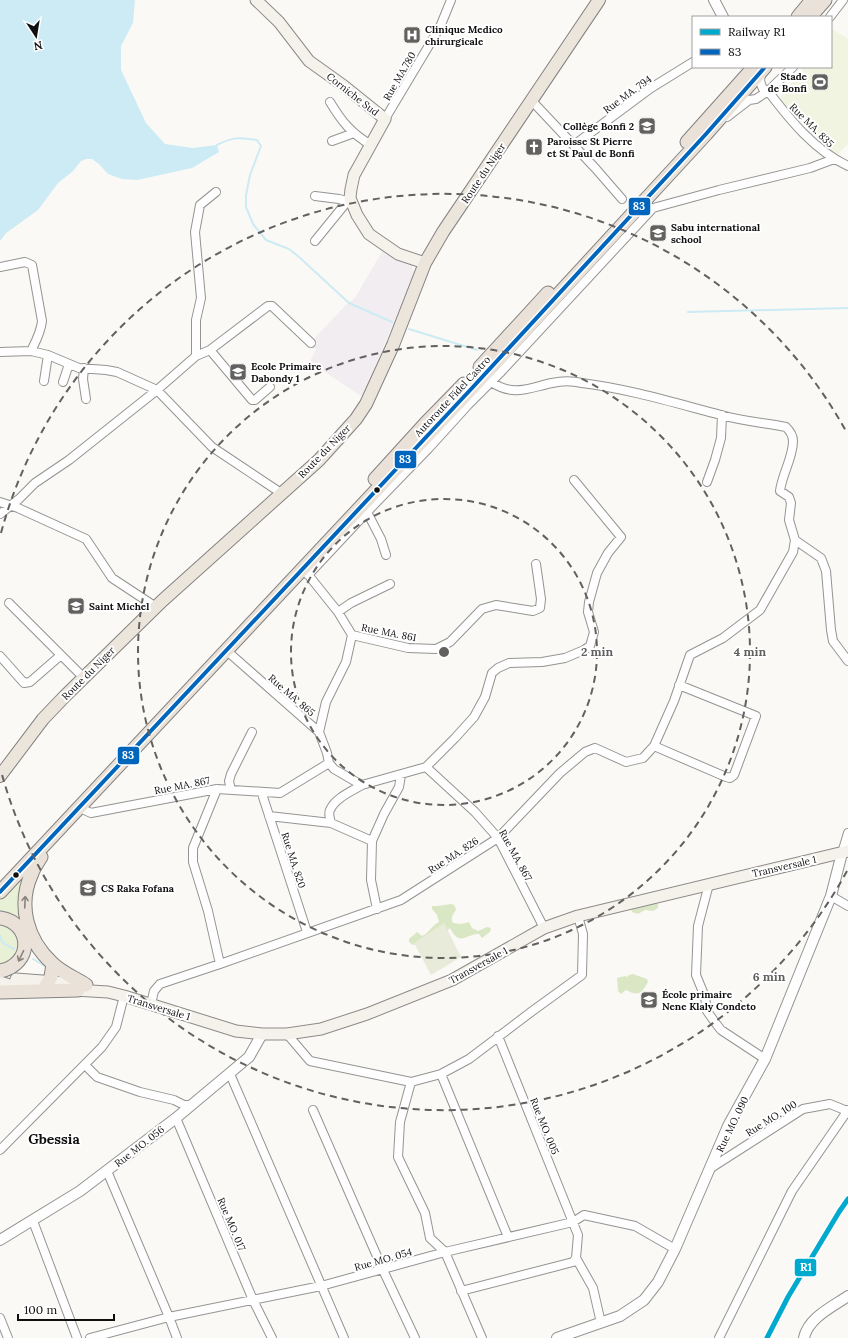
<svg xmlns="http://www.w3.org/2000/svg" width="848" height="1338" font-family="Lora,serif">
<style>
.industrial{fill:#f2edf1}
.green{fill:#e8f0d6}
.forest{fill:#dae7c4}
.cemetery{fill:#e9ebda}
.pitch{fill:#f1f4e0}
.water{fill:#ccebf4}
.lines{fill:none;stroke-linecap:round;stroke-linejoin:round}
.stream{stroke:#ccebf4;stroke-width:2}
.minor-casing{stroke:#959493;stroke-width:10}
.tertiary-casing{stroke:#959493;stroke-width:12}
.secondary-casing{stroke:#8c8b89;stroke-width:13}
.primary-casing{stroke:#838280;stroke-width:14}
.trunk-casing{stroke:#838280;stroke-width:15}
.minor{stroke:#fefefe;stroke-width:8}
.tertiary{stroke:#fefefe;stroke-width:10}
.secondary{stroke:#f5f2eb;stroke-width:11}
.primary{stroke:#ece5db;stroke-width:12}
.trunk{stroke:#eae2d9;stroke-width:13}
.bus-1-casing{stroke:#fff;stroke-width:7}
.bus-1{stroke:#0065bd;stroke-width:4}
.rail-1-casing{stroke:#fff;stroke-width:8}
.rail-1{stroke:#00a9ce;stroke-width:5}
.oneway{stroke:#87837e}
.ring{fill:none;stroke:#626160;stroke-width:2;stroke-dasharray:7 5}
.bus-dot{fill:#0f0f0f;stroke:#fff;stroke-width:1.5}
.labels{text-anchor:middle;stroke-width:4;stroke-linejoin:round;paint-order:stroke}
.poi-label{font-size:10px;font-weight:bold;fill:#0f0f0f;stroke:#fff;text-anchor:start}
.street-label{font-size:10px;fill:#0f0f0f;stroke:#fff}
.district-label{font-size:14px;font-weight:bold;fill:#0f0f0f;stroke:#fff}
.centre{fill:#626160;stroke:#fff;stroke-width:2}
.ring-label{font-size:12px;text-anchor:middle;font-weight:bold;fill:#626160;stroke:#fff;stroke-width:4;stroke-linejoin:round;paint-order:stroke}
.line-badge{stroke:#fff;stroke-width:1.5}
.badge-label{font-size:11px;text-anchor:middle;font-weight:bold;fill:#fff}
</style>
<rect width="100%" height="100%" fill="#fbf9f5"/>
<path class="industrial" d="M383,250L410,261L416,277L390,331L367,387L361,396L310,362L316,349L309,344L346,305L355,298Z"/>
<path class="green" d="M27,872L24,928L0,915V900Z
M0,920L20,933L19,955L0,967Z"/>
<path class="forest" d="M655,902L658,904V908L653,911L645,910L638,914L632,912L631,908L649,905L652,903Z
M452,904L455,906L456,910C453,914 450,918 453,923L461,924L469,922L472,928L478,931L487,927L491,928L490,932L482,938L479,934C467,933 460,948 450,928L445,933L417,944L413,945L409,942V939L417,932L422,936C429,933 432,925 439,922L437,915L432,909V906H437Z
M633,974L647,979L648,982C642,993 639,997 626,990L621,994L618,991L617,978L625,976L627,977L629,975Z"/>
<path class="cemetery" d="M444,923L461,957L431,975L414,943Z"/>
<path class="pitch" d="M832,29L848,39V144L836,156L782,104L781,100V97L804,67H831V30Z"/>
<path class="water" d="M0,0H135L133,23L121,46V70L146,123L165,144L193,148L217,145L219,152L192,168L137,180L122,179L108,174L99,164L92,159H86L81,161L73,171L58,183L38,210L6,233L0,241Z"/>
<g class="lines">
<path class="stream" d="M217,145C232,137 240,137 257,140L261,146L250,175L246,195V207L253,224L266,240L289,249L299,257L349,303L392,322
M688,312L848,308
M409,329L477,350
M0,936L3,943L14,949
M33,959L45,966"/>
<defs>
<path id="minor" d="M830,17L843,0
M762,73C759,79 760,83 763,89L768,91
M768,91C790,120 814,150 848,166
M532,101L596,169L622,199
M330,102C342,122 351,133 371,145
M727,117L749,100L756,99L768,91L793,67
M385,119L440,27L451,0
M332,141L354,133
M574,145L651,88L693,62
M315,196L339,199L347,201
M315,241L350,198
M0,267L25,262L32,265L42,321C41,332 36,341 31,351
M210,350L252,400H255L270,387
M0,352L31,351L48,355L79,368L106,370L117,372L157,390L212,447L281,493
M196,356V320L201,298L195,232L200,205L216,192
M84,368L83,379L86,399
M44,381L48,355
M63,382L69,364
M707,482L715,460L721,438L722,415
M0,502L18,508L86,539L112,578L156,607
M367,512L381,539L386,555
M0,514L19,499L35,483L69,460L157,390L196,356L210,350L268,306H272L311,343
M795,540L821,558L826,571L831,630L833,641L848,661
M306,572L338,612L352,635L408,648L436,649L450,642L482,609L496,605L533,611L540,608L541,599L536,564
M308,575L367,512L429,448L468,405L500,373L653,208L719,190L810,168L834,159
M338,612L351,603L390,584
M227,651L319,732L327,753L329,763L334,769L358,783L362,785L426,767L455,738L474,717L485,697L492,673L498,668L509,663L542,662L565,658L584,650L590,646L594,632L588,612L589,602L597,573L608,553L621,537L574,480
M61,655L83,677
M0,656L24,683L30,682L61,655L9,603
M319,732L326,702L346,662L352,635
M654,746L726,777L730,778L734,775L756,716L679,685
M426,767L475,812L498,838L544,928
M217,789L193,848V862L208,911L220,964
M231,790L229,781L231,774L252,732
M263,793V797L307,932
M80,808L91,813L217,789L280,793L329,763
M269,816L331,823L372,841
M331,823C330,818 328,814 330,810C335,798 352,791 362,785
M842,853L848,833
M709,884L698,926L696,975L705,997L707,1011L714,1021L721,1030L765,1059
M831,896L848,906
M377,909L371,880L372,841L384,814L399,787L401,775
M151,1004L154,991L160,984L220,964L401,900L498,838L560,773L585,752L595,748L626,762L643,758L654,746L674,701L690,655L723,638L760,610L793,552L795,540L789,520L791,503L789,497L780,491C782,474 793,458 793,441C793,436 790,431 786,427C765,423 742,421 721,415C675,403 629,389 582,383C573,381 561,381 552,383C528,388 514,397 491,382
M287,1034L310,1061L411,1082L441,1074L469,1059L531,1012L582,975L583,934L578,916
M498,1036L578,1235L576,1258L593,1288L601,1323
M85,1065L97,1077L140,1092L174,1100L184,1105H191
M230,1074L344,1338
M441,1074L508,1237
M411,1082L400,1122L398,1157L425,1213L430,1238L445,1252L482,1338
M313,1110L383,1270L415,1338
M176,1118L253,1300L272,1338
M0,1150L102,1047L116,1027L124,996
M711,1168L803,1109L830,1104L847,1111
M107,1171L169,1317L177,1338
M33,1221L77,1338
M461,1291L573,1262L576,1258
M0,1318L8,1338
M90,1338L169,1317L321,1286L445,1252L573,1222L584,1215L635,1226L675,1249
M719,1338L792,1191L848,1110"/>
<path id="tertiary" d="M714,0L723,17
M0,1240L80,1191L176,1118L249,1057L262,1034
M557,1338L620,1316L644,1300L658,1282L675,1249L728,1126L765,1059L831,896L842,853
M804,1338C808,1318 832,1307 848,1296"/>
<path id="secondary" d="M256,0L279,22L309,61L344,86L385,119L354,175L351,189L350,198L357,215L369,234L398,254L425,263
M16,979L82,984
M0,982L13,986L26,987
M74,990L108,992L124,996L236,1031L262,1034H287L321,1029L367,1014L452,980L544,928L578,916L848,851"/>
<path id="primary" d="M0,776L43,719L65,696L162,601L319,460L356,419L366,404L393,345L425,263L443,232L599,0"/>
<path id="trunk" d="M798,17L812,0
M810,17L825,0
M687,142L754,67
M480,367L548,293
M375,479L425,424L464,384
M41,857C38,862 34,867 32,873C17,905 27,940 52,963C61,972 75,978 86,985
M0,892L473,387L706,134L765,67
M0,918C33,923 33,965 0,971
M44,989L51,977L53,964
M0,992L78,990"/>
</defs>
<use href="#minor" class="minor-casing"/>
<use href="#tertiary" class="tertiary-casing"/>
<use href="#secondary" class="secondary-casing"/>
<use href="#primary" class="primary-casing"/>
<use href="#trunk" class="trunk-casing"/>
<use href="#minor" class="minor"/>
<use href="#tertiary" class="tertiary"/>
<use href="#secondary" class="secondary"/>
<use href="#primary" class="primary"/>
<use href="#trunk" class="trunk"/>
<defs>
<path id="bus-1" d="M0,892L473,387L706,134L765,67"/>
</defs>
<use href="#bus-1" class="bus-1-casing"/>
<use href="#bus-1" class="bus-1"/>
<defs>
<path id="rail-1" d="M767,1338L788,1297L839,1212L848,1199"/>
</defs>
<use href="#rail-1" class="rail-1-casing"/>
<use href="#rail-1" class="rail-1"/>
</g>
<defs><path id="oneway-shaft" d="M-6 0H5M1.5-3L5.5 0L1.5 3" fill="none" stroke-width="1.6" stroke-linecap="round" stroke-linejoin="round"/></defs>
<g class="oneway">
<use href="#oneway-shaft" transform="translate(25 902) rotate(-87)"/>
<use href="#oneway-shaft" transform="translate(21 956) rotate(116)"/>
</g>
<g class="ring">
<circle cx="444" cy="652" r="153"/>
<circle cx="444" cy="652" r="306"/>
<path d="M847 871A459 459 0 0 1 1 771M1 533A459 459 0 0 1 847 433"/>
</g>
<defs>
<symbol id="hospital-square" viewBox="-11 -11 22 22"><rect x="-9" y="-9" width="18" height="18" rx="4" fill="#626160" stroke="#fff"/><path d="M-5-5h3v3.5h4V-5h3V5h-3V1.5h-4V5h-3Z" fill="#fff"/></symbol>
<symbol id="stadium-square" viewBox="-11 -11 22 22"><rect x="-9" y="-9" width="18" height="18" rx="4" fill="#626160" stroke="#fff"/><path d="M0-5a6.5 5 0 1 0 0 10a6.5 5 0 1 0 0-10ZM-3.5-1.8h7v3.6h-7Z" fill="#fff"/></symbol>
<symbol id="school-square" viewBox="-11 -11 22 22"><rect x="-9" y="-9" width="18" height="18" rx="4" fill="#626160" stroke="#fff"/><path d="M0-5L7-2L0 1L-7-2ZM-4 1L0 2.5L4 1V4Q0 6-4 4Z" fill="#fff"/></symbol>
<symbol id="church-square" viewBox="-11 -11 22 22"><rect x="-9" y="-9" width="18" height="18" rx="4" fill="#626160" stroke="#fff"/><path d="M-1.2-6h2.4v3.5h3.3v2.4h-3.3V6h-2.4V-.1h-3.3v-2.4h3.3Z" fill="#fff"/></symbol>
</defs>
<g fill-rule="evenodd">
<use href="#hospital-square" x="402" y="25" width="20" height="20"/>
<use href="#stadium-square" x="810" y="72" width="20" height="20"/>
<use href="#school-square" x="637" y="116" width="20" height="20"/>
<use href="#church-square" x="524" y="137" width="20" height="20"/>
<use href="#school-square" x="648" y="223" width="20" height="20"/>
<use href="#school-square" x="228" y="362" width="20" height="20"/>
<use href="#school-square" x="66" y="596" width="20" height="20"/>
<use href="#school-square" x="78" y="878" width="20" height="20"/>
<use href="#school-square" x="639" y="990" width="20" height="20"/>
</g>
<g class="bus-dot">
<circle cx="377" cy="490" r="3.5"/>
<circle cx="16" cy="875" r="3.5"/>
</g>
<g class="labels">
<g class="poi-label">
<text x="425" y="33">Clinique Medico<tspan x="425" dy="12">chirurgicale</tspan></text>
<text x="807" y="80" text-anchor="end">Stade<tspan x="807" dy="12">de Bonfi</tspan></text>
<text x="634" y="130" text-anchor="end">Collège Bonfi 2</text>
<text x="547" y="145">Paroisse St Pierre<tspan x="547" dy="12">et St Paul de Bonfi</tspan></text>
<text x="671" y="231">Sabu international<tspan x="671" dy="12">school</tspan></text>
<text x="251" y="370">Ecole Primaire<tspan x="251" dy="12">Dabondy 1</tspan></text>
<text x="89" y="610">Saint Michel</text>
<text x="101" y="892">CS Raka Fofana</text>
<text x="662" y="998">École primaire<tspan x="662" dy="12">Nene Klaly Condeto</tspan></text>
</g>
<g class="street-label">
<text transform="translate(399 76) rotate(-60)" y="4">Rue MA.780</text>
<text transform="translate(353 94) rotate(38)" y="4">Corniche Sud</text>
<text transform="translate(627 94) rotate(-36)" y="4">Rue MA. 794</text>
<text transform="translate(812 125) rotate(45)" y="4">Rue MA. 835</text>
<text transform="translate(483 173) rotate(-56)" y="4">Route du Niger</text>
<text transform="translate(452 396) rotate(-47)" y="4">Autoroute Fidel Castro</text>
<text transform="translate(324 451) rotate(-46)" y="4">Route du Niger</text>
<text transform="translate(389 632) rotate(11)" y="4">Rue MA. 861</text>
<text transform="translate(88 673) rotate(-45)" y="4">Route du Niger</text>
<text transform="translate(292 695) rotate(41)" y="4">Rue MA. 865</text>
<text transform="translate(182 785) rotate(-11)" y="4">Rue MA. 867</text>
<text transform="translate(453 855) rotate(-33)" y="4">Rue MA. 826</text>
<text transform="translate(516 855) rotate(61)" y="4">Rue MA. 867</text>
<text transform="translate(294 860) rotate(72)" y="4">Rue MA. 820</text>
<text transform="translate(784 866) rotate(-13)" y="4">Transversale 1</text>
<text transform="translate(478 965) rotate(-29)" y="4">Transversale 1</text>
<text transform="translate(159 1007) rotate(17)" y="4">Transversale 1</text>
<text transform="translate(771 1118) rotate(-32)" y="4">Rue MO. 100</text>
<text transform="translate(732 1124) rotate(-64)" y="4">Rue MO. 090</text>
<text transform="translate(545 1126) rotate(68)" y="4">Rue MO. 005</text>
<text transform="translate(139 1146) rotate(-38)" y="4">Rue MO. 056</text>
<text transform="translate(232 1224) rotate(67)" y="4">Rue MO. 017</text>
<text transform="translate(383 1259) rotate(-16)" y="4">Rue MO. 054</text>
</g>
<g class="district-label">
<text x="54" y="1144">Gbessia</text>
</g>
</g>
<circle cx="444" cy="652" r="6" class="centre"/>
<g class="ring-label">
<text x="597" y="656">2 min</text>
<text x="750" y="656">4 min</text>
<text x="769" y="981">6 min</text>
</g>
<g class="line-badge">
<rect x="628" y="197" width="23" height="19" rx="4" fill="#0065bd"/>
<rect x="394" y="450" width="23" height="19" rx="4" fill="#0065bd"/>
<rect x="117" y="746" width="23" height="19" rx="4" fill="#0065bd"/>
<rect x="794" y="1258" width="23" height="19" rx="4" fill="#00a9ce"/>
</g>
<g class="badge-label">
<text x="639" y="210">83</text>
<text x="405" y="463">83</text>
<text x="128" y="759">83</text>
<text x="806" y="1271">R1</text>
</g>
<rect x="692" y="16" width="140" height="52" fill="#ffffff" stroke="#9f9f9f"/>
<rect x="700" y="29" width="20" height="6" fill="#00a9ce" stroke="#9f9f9f"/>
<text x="728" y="36" font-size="12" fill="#0f0f0f">Railway R1</text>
<rect x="700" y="49" width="20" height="6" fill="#0065bd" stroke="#9f9f9f"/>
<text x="728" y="56" font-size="12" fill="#0f0f0f">83</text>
<g transform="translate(36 36) rotate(168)" stroke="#ffffff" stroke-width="3" paint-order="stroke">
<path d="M0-3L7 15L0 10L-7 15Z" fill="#0f0f0f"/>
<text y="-6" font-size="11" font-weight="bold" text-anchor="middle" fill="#0f0f0f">N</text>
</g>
<path d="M18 1314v6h96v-6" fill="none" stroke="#0f0f0f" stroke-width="2"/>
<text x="24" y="1314" font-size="12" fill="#0f0f0f" stroke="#ffffff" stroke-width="3" paint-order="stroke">100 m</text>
</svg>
